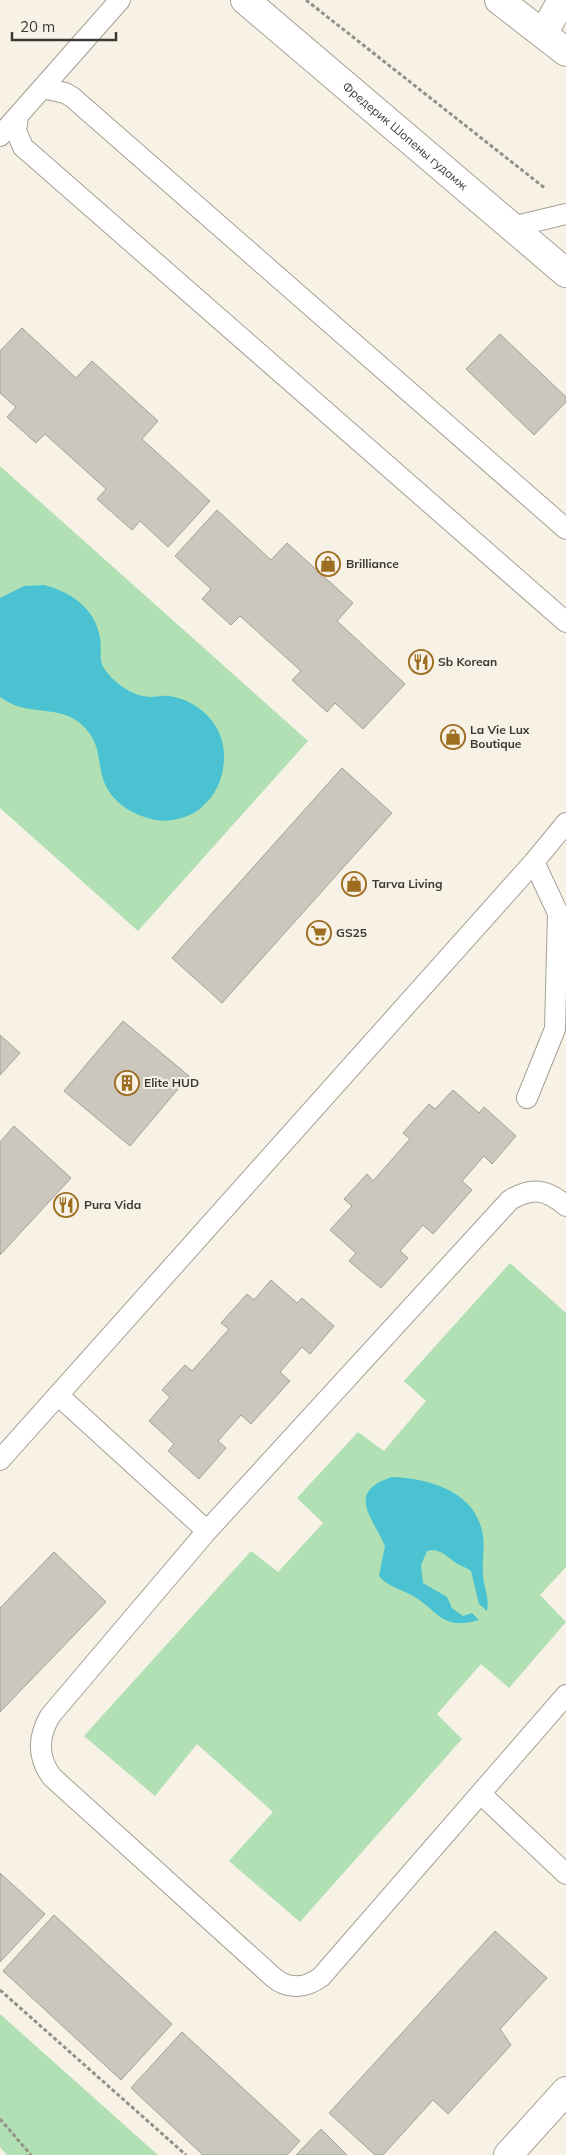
<svg xmlns="http://www.w3.org/2000/svg" width="566" height="2155" font-family="Mulish,sans-serif">
<style>
.green{fill:#b0e0b3}
.water{fill:#4ac2d1}
.building{fill:#ccc7bc;stroke:#a4a095}
.lines{fill:none;stroke-linecap:round;stroke-linejoin:round}
.service-casing{stroke:#a5a095;stroke-width:22}
.minor-casing{stroke:#a5a095;stroke-width:30}
.tertiary-casing{stroke:#a5a095;stroke-width:30}
.path{stroke:#949088;stroke-width:3;stroke-dasharray:4 2.5;stroke-linecap:butt}
.service{stroke:#fff;stroke-width:20}
.minor{stroke:#fff;stroke-width:28}
.tertiary{stroke:#fff;stroke-width:28}
.labels{text-anchor:middle;stroke-width:4;stroke-linejoin:round;paint-order:stroke}
.street-label{font-size:12px;fill:#3c3a35;stroke:#f7f1e6}
.poi-label{font-size:12px;font-weight:bold;fill:#3c3a35;stroke:#f7f1e6;text-anchor:start}
</style>
<rect width="100%" height="100%" fill="#f7f1e6"/>
<path class="green" d="M0,466L308,741L138,931L0,808Z
M510,1263L566,1313V1567L540,1595L566,1622L509,1688L481,1664L437,1714L462,1739L300,1922L229,1861L273,1812L197,1744L155,1796L84,1736L251,1551L278,1572L323,1523L297,1498L358,1432L384,1451L426,1401L404,1381Z
M0,2014L158,2155H7L0,2147Z"/>
<path class="water" d="M44,585C71,592 95,608 100,638C103,660 95,660 113,679C123,689 136,696 150,697C156,697 162,695 169,696C199,700 225,726 224,757C224,776 217,794 202,807C191,817 171,823 156,820C130,815 106,799 101,771C97,750 98,740 81,724C63,708 39,713 17,706C11,704 5,700 0,697V598L24,586Z
M392,1477C426,1478 471,1490 481,1527C486,1542 482,1558 483,1573C483,1587 490,1597 487,1611L479,1604L471,1571C466,1567 461,1566 456,1563C446,1556 440,1548 427,1551L421,1565L423,1583L447,1597L452,1608L463,1616L472,1613L479,1620C441,1631 439,1611 413,1596C401,1589 388,1587 379,1576L385,1546C373,1518 345,1492 392,1477Z"/>
<path class="building" d="M22,328L76,378L92,361L158,421L142,439L210,501L168,547L140,521L132,530L97,499L106,489L45,434L36,443L7,417L16,407L0,393V351Z
M500,334L566,397V402L534,435L466,369Z
M217,510L271,560L287,543L353,603L337,621L405,684L363,729L335,703L327,712L292,680L301,671L240,616L231,625L202,599L211,589L175,556Z
M342,768L392,813L222,1003L172,958Z
M123,1021L189,1076L130,1146L64,1091Z
M0,1035L20,1053L0,1075Z
M453,1090L479,1113L484,1107L516,1136L492,1164L484,1156L462,1181L472,1190L433,1234L423,1225L400,1251L408,1258L381,1288L349,1261L356,1253L330,1230L352,1206L344,1199L367,1174L373,1181L410,1139L403,1133L429,1104L435,1109Z
M14,1126L71,1178L0,1255V1142Z
M271,1280L297,1303L302,1298L334,1326L310,1354L302,1347L280,1372L290,1381L251,1424L241,1415L218,1441L226,1448L199,1479L168,1451L174,1444L149,1421L170,1397L162,1390L185,1365L192,1371L229,1329L221,1323L247,1294L254,1300Z
M54,1552L106,1602L0,1712V1608Z
M0,1873L45,1914L0,1962Z
M54,1915L172,2024L121,2080L3,1971Z
M495,1931L547,1978L500,2029L511,2045L448,2114L433,2100L383,2155H375L329,2113Z
M182,2032L300,2141L287,2155H203L131,2088Z
M321,2129L347,2155H296Z"/>
<g class="lines">
<defs>
<path id="service" d="M43,88L65,93L72,97L566,529
M18,116L16,131L23,147L566,622
M0,136L120,0
M512,227L566,214
M527,1098L555,1029L558,913L534,862
M566,1206C547,1189 532,1187 510,1200L207,1531L50,1716C38,1737 37,1757 52,1777L273,1977C288,1990 306,1988 321,1977L566,1695
M59,1396L207,1531
M0,1460L534,862L566,823
M482,1795L566,1874"/>
<path id="minor" d="M499,0L566,52
M543,34L562,0
M508,2155L566,2091"/>
<g id="tertiary">
<path id="s1" d="M245,0L566,273"/>
</g>
</defs>
<use href="#service" class="service-casing"/>
<use href="#minor" class="minor-casing"/>
<use href="#tertiary" class="tertiary-casing"/>
<path class="path" d="M306,0L546,189
M0,1990L186,2155
M0,2119L31,2155"/>
<use href="#service" class="service"/>
<use href="#minor" class="minor"/>
<use href="#tertiary" class="tertiary"/>
</g>
<defs>
<symbol id="shop-ring" viewBox="-11 -11 22 22"><circle r="9.5" fill="#f7f1e6" stroke="#9d6d20" stroke-width="1.5"/><path d="M-5-2.5h2.3a2.7 3.5 0 0 1 5.4 0H5L5.5 6h-11ZM-1.5-2.5h3a1.5 2.3 0 0 0-3 0Z" fill="#9d6d20"/></symbol>
<symbol id="restaurant-ring" viewBox="-11 -11 22 22"><circle r="9.5" fill="#f7f1e6" stroke="#9d6d20" stroke-width="1.5"/><path d="M-5-6h1v4h1v-4h1v4h1v-4h1v5L-1.5 .5V6h-2V.5L-5-1ZM5-6V6H3V1.5H1.5Q1.5-4 5-6Z" fill="#9d6d20"/></symbol>
<symbol id="supermarket-ring" viewBox="-11 -11 22 22"><circle r="9.5" fill="#f7f1e6" stroke="#9d6d20" stroke-width="1.5"/><path d="M-6-5.5h2.5l.6 2H6L4.5 2H-2.5L-4.4-4H-6ZM-1.5 3.2a1.3 1.3 0 1 0 .1 0ZM3 3.2a1.3 1.3 0 1 0 .1 0Z" fill="#9d6d20"/></symbol>
<symbol id="building-ring" viewBox="-11 -11 22 22"><circle r="9.5" fill="#f7f1e6" stroke="#9d6d20" stroke-width="1.5"/><path d="M-4-6H4V6H1V3H-1V6H-4ZM-2.5-4.3h1.7v1.8h-1.7ZM.8-4.3h1.7v1.8H.8ZM-2.5-1h1.7V.8h-1.7ZM.8-1h1.7V.8H.8Z" fill="#9d6d20"/></symbol>
</defs>
<g fill-rule="evenodd">
<use href="#shop-ring" x="314" y="550" width="28" height="28"/>
<use href="#restaurant-ring" x="407" y="648" width="28" height="28"/>
<use href="#shop-ring" x="439" y="723" width="28" height="28"/>
<use href="#shop-ring" x="340" y="870" width="28" height="28"/>
<use href="#supermarket-ring" x="305" y="919" width="28" height="28"/>
<use href="#building-ring" x="113" y="1069" width="28" height="28"/>
<use href="#restaurant-ring" x="52" y="1191" width="28" height="28"/>
</g>
<g class="labels">
<g class="street-label">
<text dy="4" stroke="none"><textPath href="#s1" startOffset="210">Фредерик Шопены гудамж</textPath></text>
</g>
<g class="poi-label">
<text x="346" y="568">Brilliance</text>
<text x="438" y="666">Sb Korean</text>
<text x="470" y="734">La Vie Lux<tspan x="470" dy="14">Boutique</tspan></text>
<text x="372" y="888">Tarva Living</text>
<text x="336" y="937">GS25</text>
<text x="144" y="1087">Elite HUD</text>
<text x="84" y="1209">Pura Vida</text>
</g>
</g>
<path d="M12 32v8h104v-8" fill="none" stroke="#3c3a35" stroke-width="2.5"/>
<text x="20" y="32" font-size="15" fill="#3c3a35" stroke="#f7f1e6" stroke-width="4" paint-order="stroke">20 m</text>
</svg>
